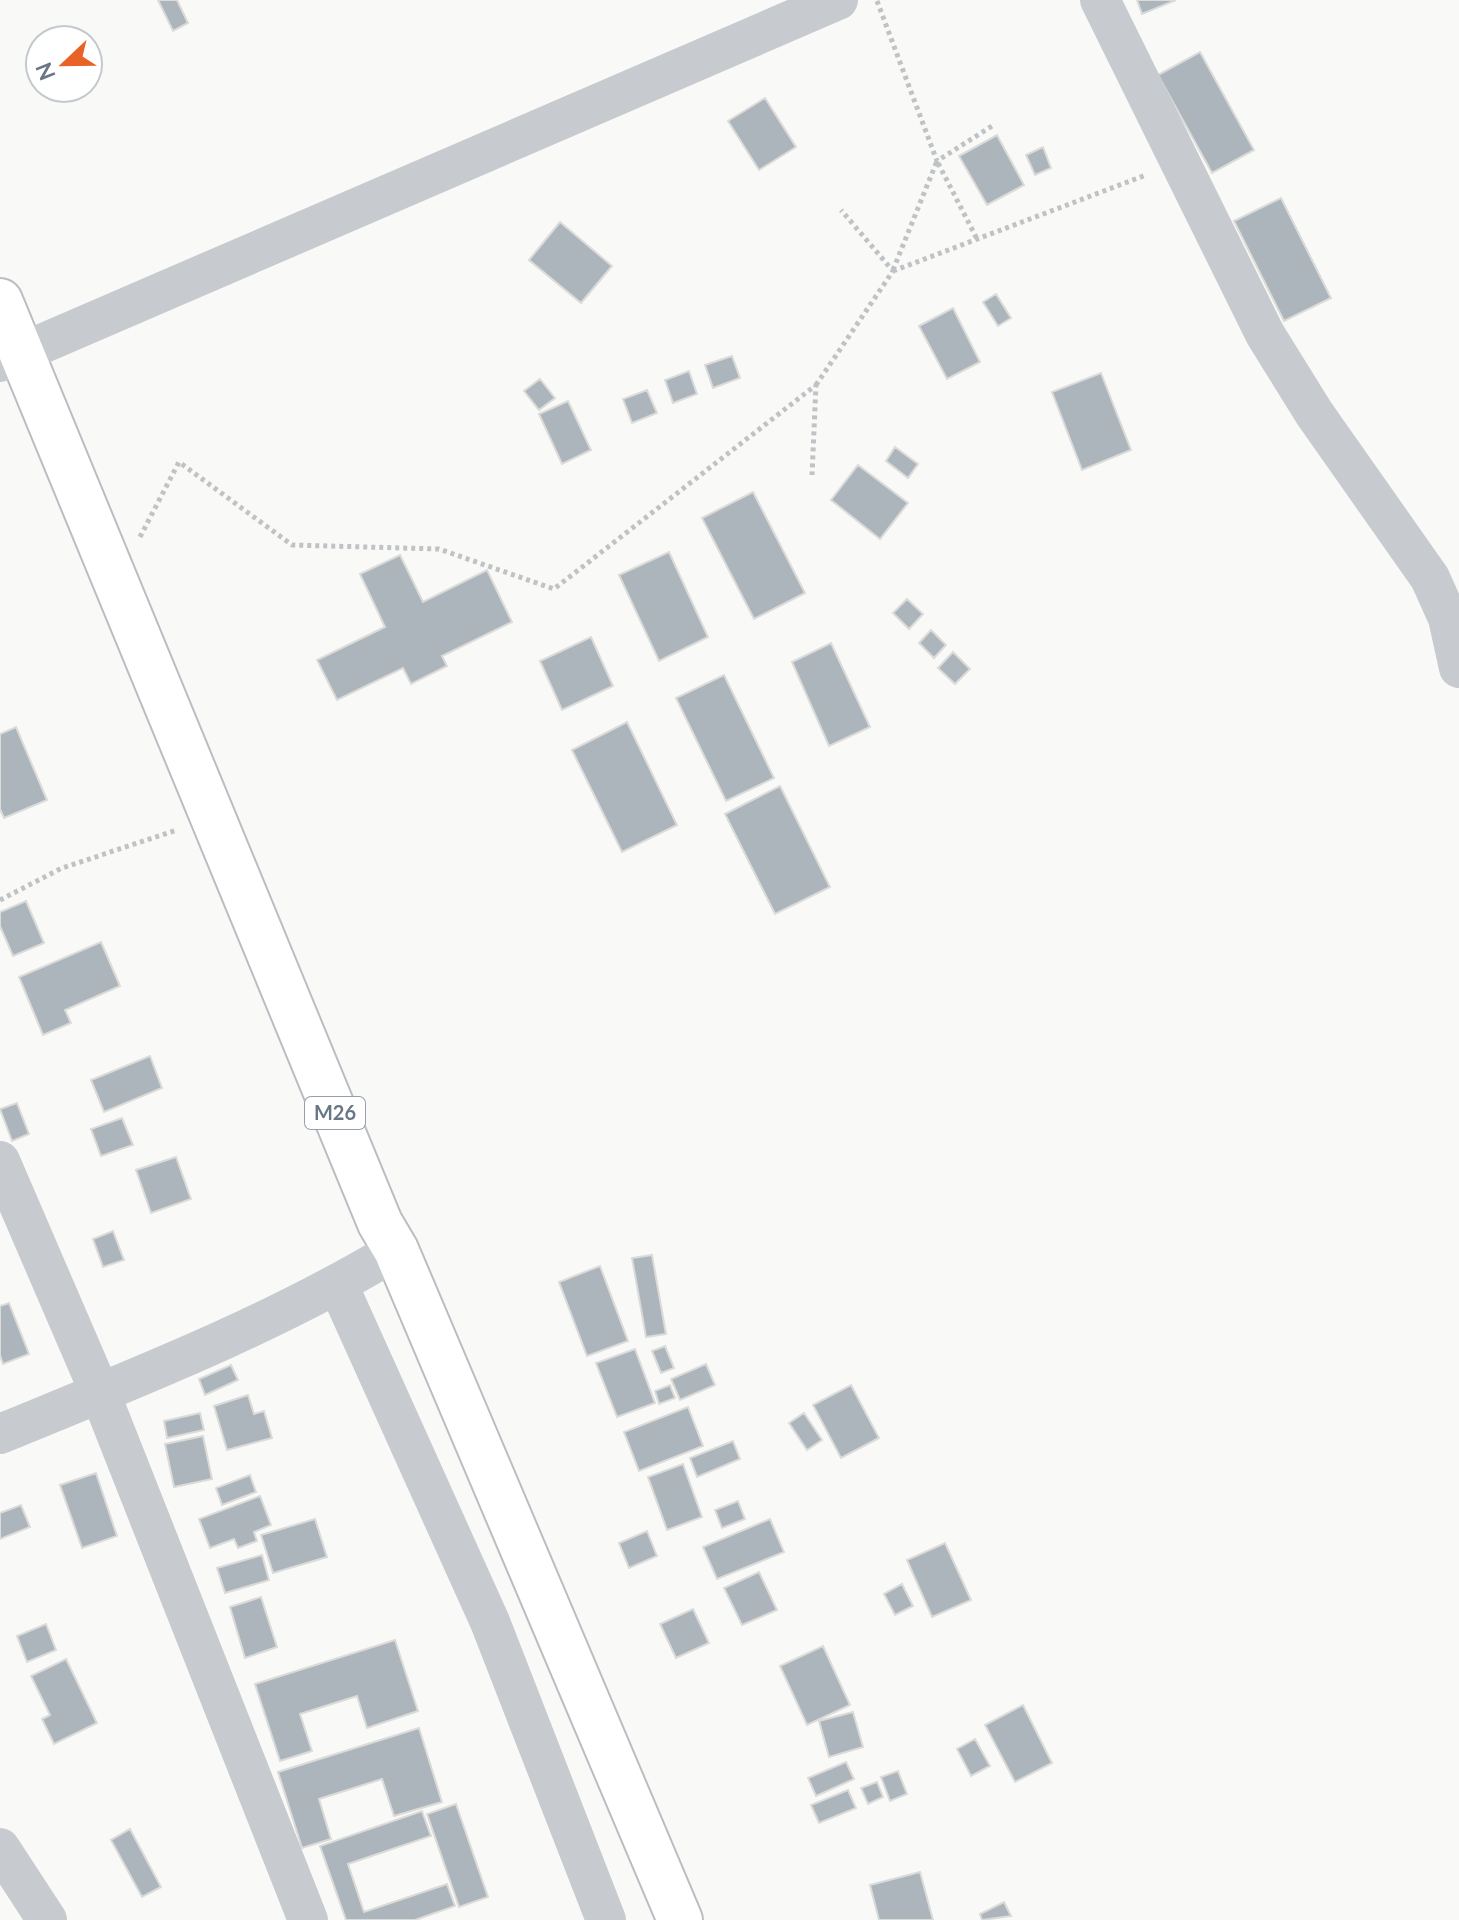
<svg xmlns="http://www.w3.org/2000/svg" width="1459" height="1920" font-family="Lato,sans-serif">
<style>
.building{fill:#adb5bc;stroke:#dbdbd9;stroke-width:2}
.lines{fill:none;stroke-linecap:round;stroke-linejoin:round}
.primary-casing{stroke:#babec2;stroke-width:48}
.path{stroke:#c0c3c5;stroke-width:5;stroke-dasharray:4 4;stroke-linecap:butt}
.street{stroke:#c7cace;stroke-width:40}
.primary{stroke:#fff;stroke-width:44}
.labels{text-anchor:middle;stroke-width:8;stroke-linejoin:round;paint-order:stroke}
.shield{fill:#fff;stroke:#95a0ac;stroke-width:2}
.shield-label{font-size:20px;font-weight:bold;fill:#677788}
</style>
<rect width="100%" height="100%" fill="#f9f9f7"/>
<path class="building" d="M158,0H177L188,23L173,31Z
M1137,0H1176L1142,14Z
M1200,52L1254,150L1212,173L1158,75Z
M765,98L796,147L759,170L728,121Z
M997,135L1024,185L987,205L959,156Z
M1043,147L1051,168L1035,175L1026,155Z
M1281,198L1331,298L1284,321L1234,221Z
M560,222L612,266L581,303L529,260Z
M996,294L1011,318L998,326L983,302Z
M953,308L980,362L947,379L919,326Z
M732,356L740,378L713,388L705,365Z
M689,371L697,394L673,403L665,380Z
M1101,373L1131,450L1082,470L1052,392Z
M540,379L555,398L539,410L524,391Z
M647,390L657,413L632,423L623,399Z
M568,401L591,450L562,464L539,414Z
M895,447L918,464L908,478L886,461Z
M858,465L908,503L880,539L831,500Z
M753,492L805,593L754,619L702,518Z
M669,552L708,637L659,661L619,575Z
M400,555L423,602L487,570L512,622L442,656L447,666L411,684L403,668L337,700L317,660L385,627L360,574Z
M907,599L923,614L909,629L893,613Z
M931,630L946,645L934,658L919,643Z
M591,637L613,686L562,710L540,661Z
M831,643L870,727L829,746L792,662Z
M953,652L970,669L955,684L938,668Z
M724,675L774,778L726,801L676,698Z
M627,722L677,825L622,852L572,750Z
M16,727L47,800L4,818L0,809V734Z
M780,786L830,887L775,914L725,814Z
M26,901L44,943L13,956L0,926V912Z
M101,942L120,986L65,1010L71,1023L43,1035L19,977Z
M150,1056L162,1088L104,1112L91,1080Z
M17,1103L29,1134L12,1141L0,1109Z
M122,1118L133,1145L101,1156L91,1129Z
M176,1157L191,1199L151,1213L136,1170Z
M113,1231L124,1260L103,1267L93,1239Z
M652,1255L666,1334L646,1337L632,1258Z
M600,1266L628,1341L587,1356L559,1282Z
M9,1303L29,1354L3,1364L0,1355V1306Z
M665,1346L674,1368L661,1373L652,1351Z
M635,1349L655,1403L617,1417L596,1363Z
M706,1364L715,1385L680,1400L671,1379Z
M231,1365L238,1380L205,1395L199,1379Z
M670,1385L675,1398L659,1404L655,1391Z
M851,1385L879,1438L841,1458L813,1405Z
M248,1395L254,1414L264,1411L272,1438L227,1450L214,1406Z
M688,1407L703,1446L639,1471L624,1432Z
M200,1413L204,1430L167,1438L164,1421Z
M804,1413L822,1440L807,1450L789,1423Z
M203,1436L212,1479L174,1487L165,1444Z
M733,1441L740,1459L697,1477L690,1458Z
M683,1464L702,1517L667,1530L648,1477Z
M96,1473L117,1536L82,1548L60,1485Z
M250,1475L256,1492L222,1505L216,1488Z
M260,1496L271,1525L254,1532L257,1541L238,1548L234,1539L210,1548L199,1519Z
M738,1501L745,1519L722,1528L715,1510Z
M21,1505L30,1527L0,1539V1513Z
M315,1519L327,1557L273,1573L261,1535Z
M770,1519L784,1552L717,1579L703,1547Z
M647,1531L657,1556L629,1568L619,1543Z
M945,1543L971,1600L932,1617L907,1560Z
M262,1555L269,1580L225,1593L217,1568Z
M759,1572L777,1610L742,1625L724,1588Z
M902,1584L913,1606L895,1615L884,1594Z
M261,1597L277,1647L245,1658L230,1607Z
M693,1609L709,1643L676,1658L660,1624Z
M46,1624L56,1650L27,1662L17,1636Z
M395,1640L418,1711L367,1728L357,1696L300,1714L312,1751L280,1761L255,1684Z
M823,1646L850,1705L807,1725L780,1666Z
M66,1659L97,1723L54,1744L42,1719L50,1715L31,1676Z
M1023,1705L1052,1763L1015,1782L985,1725Z
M853,1712L863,1747L829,1757L819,1721Z
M419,1728L442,1802L394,1816L382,1779L319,1799L331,1839L302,1848L278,1772Z
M975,1739L990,1766L971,1776L957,1749Z
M846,1762L854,1779L816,1796L808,1778Z
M898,1771L907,1794L890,1801L881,1777Z
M877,1782L883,1797L868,1804L861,1788Z
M848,1790L856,1808L819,1823L811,1805Z
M456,1804L488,1897L459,1907L427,1814Z
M422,1811L431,1836L348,1864L364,1912L447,1884L455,1906L415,1920H346L320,1846Z
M130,1829L161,1887L142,1897L111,1840Z
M920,1872L933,1920H879L870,1885Z
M1004,1902L1011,1916L982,1920L980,1914Z"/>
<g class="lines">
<defs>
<path id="primary" d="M0,301L380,1223L396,1250L680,1920"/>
</defs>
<use href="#primary" class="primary-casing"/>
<path class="path" d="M877,1L937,161L992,126
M893,270L937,161L977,239
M893,271L1146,175
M816,385L893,271L841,210
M140,537L179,462L292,545L439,549L554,589L816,385L812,475
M0,900L62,868L177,830"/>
<path class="street" d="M1100,0L1265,334L1314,413L1430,578L1448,618L1459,668
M0,362L838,0
M0,1161L100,1393L308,1920
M338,1285L490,1622L606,1920
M0,1434C131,1380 275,1324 396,1250
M0,1848L47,1920"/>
<use href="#primary" class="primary"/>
</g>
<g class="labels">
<rect class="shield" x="305" y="1097" width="60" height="32" rx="6"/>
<g class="shield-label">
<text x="335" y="1120">M26</text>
</g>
</g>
<g transform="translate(64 64) rotate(248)"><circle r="38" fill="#ffffff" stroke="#c2c9cf" stroke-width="2"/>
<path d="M0-6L14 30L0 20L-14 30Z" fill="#e76328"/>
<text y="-12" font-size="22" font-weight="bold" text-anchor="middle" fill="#677788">N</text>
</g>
</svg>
